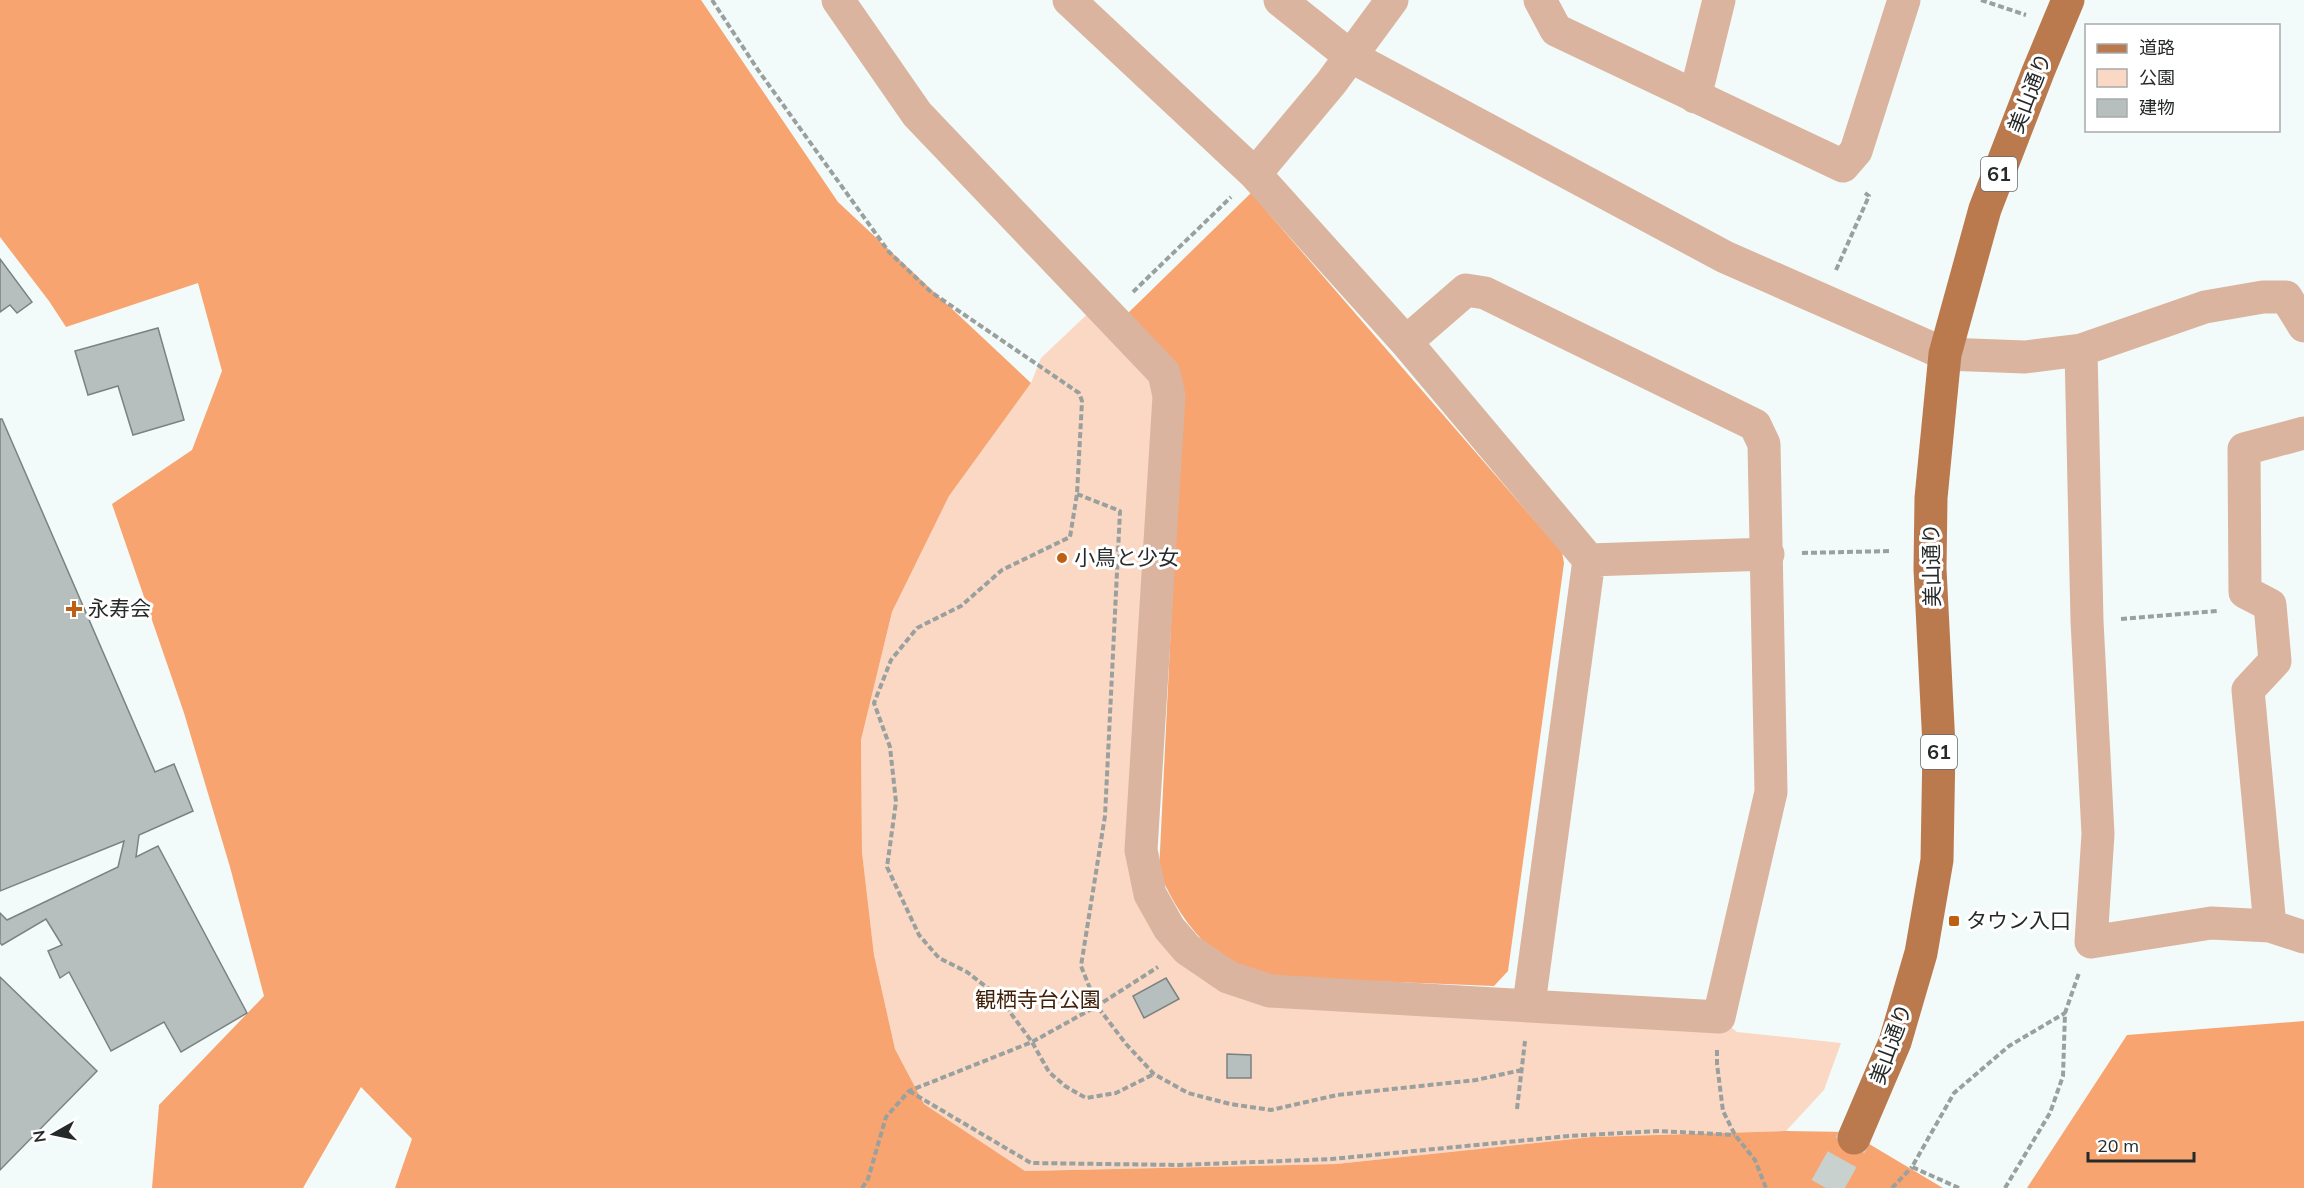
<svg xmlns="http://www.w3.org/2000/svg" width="2304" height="1188" font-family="Mulish,'Noto Sans JP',sans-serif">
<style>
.green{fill:#fad8c4}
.forest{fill:#f7a470}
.building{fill:#b6bfbd;stroke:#7b8381;stroke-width:1.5}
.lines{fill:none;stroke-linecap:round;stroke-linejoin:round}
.major-tunnel{stroke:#c9d1cf;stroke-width:33;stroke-dasharray:33 16;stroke-linecap:butt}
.path{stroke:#99a09e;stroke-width:4;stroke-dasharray:6 3;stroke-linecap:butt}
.minor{stroke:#dab49e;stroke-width:33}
.major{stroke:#bb794e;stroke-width:33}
.poi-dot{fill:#be6013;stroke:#fff;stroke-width:2}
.labels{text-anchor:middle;stroke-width:6;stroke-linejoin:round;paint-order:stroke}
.shield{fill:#fff;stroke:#676a69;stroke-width:1.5}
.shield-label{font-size:20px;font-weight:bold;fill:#262a29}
.street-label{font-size:21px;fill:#262a29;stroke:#fff}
.poi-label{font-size:21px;fill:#262a29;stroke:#fff;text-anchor:start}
.park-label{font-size:21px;fill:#402009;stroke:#fff}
</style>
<rect width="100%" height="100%" fill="#f2fbf9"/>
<path class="green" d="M1098,304L1164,373L1150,894L1227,977L1719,1017L1737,1032L1841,1043L1824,1090L1786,1131L1592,1137L1336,1164L1025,1171L924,1104L895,1049L874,955L862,852L861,740L892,612L949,496L1031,383L1041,358Z"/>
<path class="forest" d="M0,0H701L838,202L1031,383L949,496L892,612L861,740L862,852L874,955L895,1049L924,1104L1025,1171L1336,1164L1592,1137L1786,1131L1849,1132L1943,1188H395L412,1139L361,1087L303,1188H152L159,1105L264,996L230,867L184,713L112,504L192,450L222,371L198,283L66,327L49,301L0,237Z
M1251,193L1562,552L1564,563L1508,971L1494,986C1453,984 1412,983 1371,981C1321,978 1253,984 1213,950C1188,929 1172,901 1159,872L1182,398L1127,314Z
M2304,1021V1188H2027L2127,1035Z"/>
<path class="building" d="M0,259L32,302L17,313L10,305L0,312Z
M158,328L184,420L133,435L118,386L88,395L75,351Z
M0,419H2L155,772L174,764L193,811L139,835L136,857L158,846L247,1013L181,1052L164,1022L111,1051L69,972L60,978L48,951L62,945L46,919L2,945L0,943V913L7,920L118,867L124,841L0,891Z
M0,977L97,1071L0,1170Z
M1166,978L1179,999L1144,1018L1133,996Z
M1227,1054L1251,1055V1078H1227Z"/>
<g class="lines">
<path class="major-tunnel" d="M1826,1188L1854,1138"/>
<path class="path" d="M712,0L758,70L889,252L931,292L1079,393L1082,401L1077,494L1070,537L1002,570L961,606L917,628L891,660L874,703L890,747L896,802L887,867L919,935L939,958L967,972L998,996L1032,1042L1049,1072L1065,1086L1086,1098L1116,1093L1154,1074
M1981,0L2026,15
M1836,270L1869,196L1865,193
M1133,292L1231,197
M1077,494L1120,511L1105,816L1081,966L1097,1006L1126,1044L1154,1074L1188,1093L1230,1104L1271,1110L1337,1095L1476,1080L1522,1070
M1802,553L1891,551
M2121,619L2218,611
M1717,1050V1064L1723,1111L1735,1135L1755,1160L1766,1188
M909,1091L1031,1163L1179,1165L1332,1159L1569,1136L1659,1131L1735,1135
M1517,1109L1525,1041
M862,1188L868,1179L886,1117L909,1091L1032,1042L1097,1006L1158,967
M1892,1188L1912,1167
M1959,1188L1912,1167L1954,1093L2009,1046L2065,1013
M2005,1188L2050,1113L2063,1076L2065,1013L2079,973"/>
<path class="minor" d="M838,0L917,114L1164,373L1169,396L1141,850L1150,894L1169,928L1187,949L1228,977L1270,991L1719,1017L1771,792L1764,444L1755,425L1485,293L1466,290L1406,342
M1069,0L1255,174L1406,342L1589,560L1529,1004
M1280,0L1350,56L1725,257L1945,354L2025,357L2081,350L2205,307L2263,297H2286L2304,326
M1540,0L1556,30L1843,166L1856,151L1904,0
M1695,97L1719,0
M1255,174L1331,83L1392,0
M2081,350L2087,621L2098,834L2091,942L2211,923L2270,926L2304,937
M1589,560L1768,554
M2270,926L2248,690L2275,661L2270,605L2245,592L2244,449L2304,433"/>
<path class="major" d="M1854,1138L1895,1042L1921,953L1937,860L1939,746L1930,569L1931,498L1945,354L1985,209L2038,72L2068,0"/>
</g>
<g class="poi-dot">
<circle cx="1062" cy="558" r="6"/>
<path d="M71 600h6v6h6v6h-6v6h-6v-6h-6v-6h6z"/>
<rect x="1948" y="915" width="12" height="12" rx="3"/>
</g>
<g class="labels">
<g class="shield">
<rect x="1981" y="157" width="36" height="34" rx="4.5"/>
<rect x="1921" y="735" width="36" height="34" rx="4.5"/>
</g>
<g class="shield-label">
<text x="1999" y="181">61</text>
<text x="1939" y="759">61</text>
</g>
<g class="street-label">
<text transform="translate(2030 93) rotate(-69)" y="7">美山通り</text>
<text transform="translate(1932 565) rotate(-91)" y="7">美山通り</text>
<text transform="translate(1891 1044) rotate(-70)" y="7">美山通り</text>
</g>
<g class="poi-label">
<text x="1074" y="565">小鳥と少女</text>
<text x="88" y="616">永寿会</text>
<text x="1966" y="928">タウン入口</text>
</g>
<g class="park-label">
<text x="1038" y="1007">観栖寺台公園</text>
</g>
</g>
<rect x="2085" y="24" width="195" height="108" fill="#ffffff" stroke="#a8aaa9" stroke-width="1.5"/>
<rect x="2097" y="44" width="30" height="9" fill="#bb794e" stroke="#a8aaa9" stroke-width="1.5"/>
<text x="2139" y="54" font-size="18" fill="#262a29">道路</text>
<rect x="2097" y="69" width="30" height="18" fill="#fad8c4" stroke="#a8aaa9" stroke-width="1.5"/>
<text x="2139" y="84" font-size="18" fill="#262a29">公園</text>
<rect x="2097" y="99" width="30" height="18" fill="#b6bfbd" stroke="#a8aaa9" stroke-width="1.5"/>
<text x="2139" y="114" font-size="18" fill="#262a29">建物</text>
<g transform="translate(54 1134) rotate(261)" stroke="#ffffff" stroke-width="4.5" paint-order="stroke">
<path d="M0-4.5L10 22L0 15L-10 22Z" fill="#262a29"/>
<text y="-9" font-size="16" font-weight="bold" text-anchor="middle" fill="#262a29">N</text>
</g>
<path d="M2088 1152v9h106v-9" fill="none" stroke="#262a29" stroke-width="3"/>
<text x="2097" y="1152" font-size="18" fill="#262a29" stroke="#ffffff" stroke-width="4.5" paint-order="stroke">20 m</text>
</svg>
